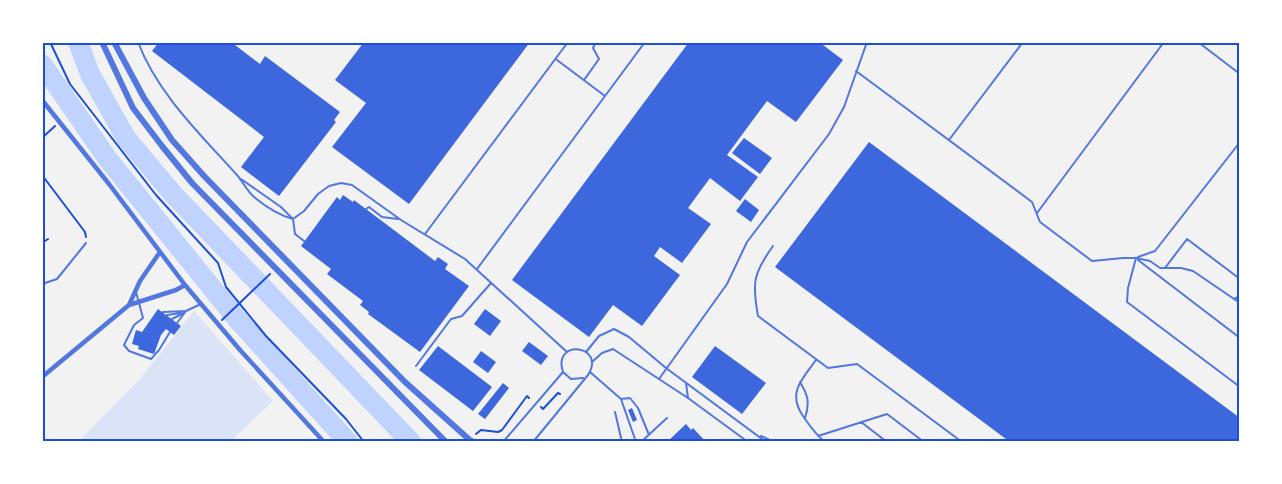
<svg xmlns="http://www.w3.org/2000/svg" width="1282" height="484" font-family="'Work Sans',sans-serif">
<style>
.green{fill:#dbe4f7}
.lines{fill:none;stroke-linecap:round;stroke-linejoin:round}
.river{stroke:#bfd3fe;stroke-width:20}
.building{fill:#3d67dc}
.path{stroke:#1d4ed8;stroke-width:2}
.service{stroke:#5277de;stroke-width:2}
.minor{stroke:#5277de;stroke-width:4.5}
.tertiary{stroke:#5277de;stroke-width:6}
.neatline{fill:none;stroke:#1d4ed8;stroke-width:2}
</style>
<rect width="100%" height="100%" fill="#f2f2f2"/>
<path class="green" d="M194,311L273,401L230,442H78L140,379Z"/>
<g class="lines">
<path class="river" d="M78,42L90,74L126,138L173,194L411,442
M42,64L107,158L237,319L348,442"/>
</g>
<path class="building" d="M159,42H231L260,64L265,56L340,112L334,120L336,122L279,196L241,167L264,137L152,51Z
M364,42H530L409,204L332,147L366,103L335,80Z
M689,42H819L843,60L796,122L767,101L727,155L758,177L740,201L710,178L688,208L711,224L682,263L660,247L654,256L680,275L642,326L613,305L589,337L512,280Z
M744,138L772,158L760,174L732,153Z
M869,142L1240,418V442H1010L775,267Z
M343,195L353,202L354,200L435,261L438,257L448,264L445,269L469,286L420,352L368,314L369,312L360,305L363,301L327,274L331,269L301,246L337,197L340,200Z
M745,199L759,210L751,222L736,211Z
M158,309L181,326L174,335L166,329L161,335L154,354L138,349L139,346L132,344L136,330L142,332Z
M485,309L501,321L490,336L474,324Z
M529,342L548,356L541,365L522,351Z
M438,346L492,387L473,411L419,370Z
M715,346L766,383L742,414L692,377Z
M481,351L496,362L488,373L473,362Z
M503,383L509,388L485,419L478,414Z
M632,408L637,420L633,422L628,410Z
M686,424L691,430L693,428L706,442H667Z"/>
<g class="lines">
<path class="path" d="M50,42L70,84L156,195L218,263L226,287L266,336L346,419L364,442
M42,138L55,126
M42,175L85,232L86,237
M42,243L48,239
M42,257V258
M222,320L270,274
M541,407L543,409L558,393L560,394
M476,434L481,430L498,432L502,430L527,396L529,398"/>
<path class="service" d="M138,42C157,93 201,135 237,175C243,182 247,191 254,197C266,207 278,215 293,219
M1198,42L1240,74
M557,60L605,96
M856,71L1032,202L1040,222L1092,261L1123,258H1136L1150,261L1160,268H1181L1193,271L1240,303
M584,80L599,59L593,48L596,42
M949,140L1023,42
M241,179L281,207L293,219L295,234L304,241
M366,209L369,207L382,217L398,219
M1037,213L1164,42
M293,219L304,211L318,194L329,186L341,183L352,185L401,220L465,259L567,352
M425,234L568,42
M773,246C753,274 752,283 758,316L828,368L857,364L962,442
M1138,257L1155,251L1240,142
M1136,258L1128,288L1127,302L1240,387
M1138,260L1240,338
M1165,268L1187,239L1240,279
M477,269L645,42
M42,280L45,283L57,279L86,243
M136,292L143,318L134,325L124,345L129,351L151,359L159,350L170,332
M1234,299L1240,296
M163,312L186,311
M167,315L181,313
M172,319L184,313
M177,323L186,311L201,304
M586,352L599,336L614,329L629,337L666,368L766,442
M816,360C802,379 787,393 803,416C810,426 815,434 825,442
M592,362L602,353L613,349L688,398L748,442
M416,366L451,319L462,316L491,283
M590,372L621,399L636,442
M659,379L727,284L747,242L829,134L844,107L867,42
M800,382C808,395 810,403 805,418
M686,383L688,398
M621,399L630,398L638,408L649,435
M615,412L622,442
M861,422L887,442
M761,436L774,442
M818,436L887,414L924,442
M472,439L478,442
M503,442L563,372
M533,442L588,375C607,345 552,338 563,372L571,379L583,378
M641,442L667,418"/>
<path class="minor" d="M42,100L109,184L185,285L240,350L324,442
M129,305L140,281L160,252
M42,377L129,305L176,290L185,285"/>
<path class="tertiary" d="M102,42L133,108L162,146L192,183L446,442
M114,42L144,98L172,140L205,177L405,382L472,442"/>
</g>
<rect width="1282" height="484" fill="none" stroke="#ffffff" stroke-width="87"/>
<rect x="44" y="44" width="1194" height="396" class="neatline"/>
</svg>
